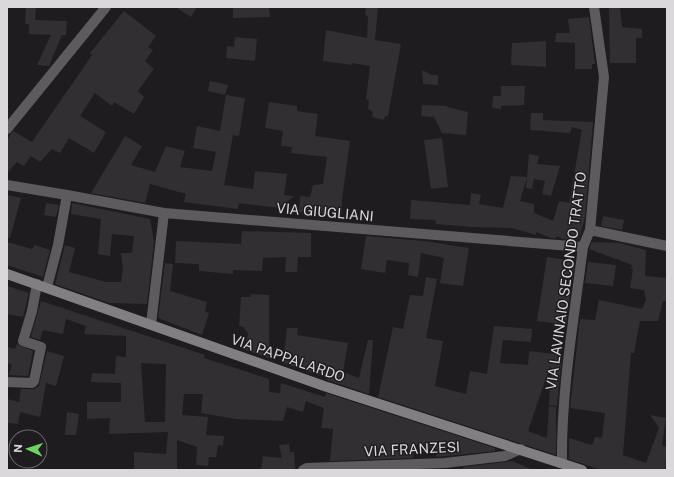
<svg xmlns="http://www.w3.org/2000/svg" width="674" height="477" font-family="'Public Sans',sans-serif">
<style>
.building{fill:#312f32;fill-rule:evenodd}
.lines{fill:none;stroke-linecap:round;stroke-linejoin:round}
.minor{stroke:#5d5b5d;stroke-width:10}
.tertiary{stroke:#5d5b5d;stroke-width:10}
.secondary{stroke:#817f81;stroke-width:10}
.labels{text-anchor:middle;stroke-width:3;stroke-linejoin:round;paint-order:stroke}
.street-label{font-size:14px;fill:#dad8da;stroke:#1e1c1f}
</style>
<rect width="100%" height="100%" fill="#1e1c1f"/>
<path class="building" d="M26,7H36L35,20L67,21L66,35H62L49,66L37,65L51,35L29,34V24H25Z
M175,7H197L191,17Z
M233,7H269L270,17L233,18Z
M366,7H378L375,40L401,44L388,116H385L384,120L372,117L373,112L368,109L369,100L366,99L370,66L352,63V65L323,61L326,30L367,38L368,16L365,15Z
M609,7H620L622,27L642,29V38H636V63H610Z
M124,11L156,36L148,47L153,50L145,61L154,69L138,91L144,97L134,114L114,102L112,106L95,93L80,116L106,132L94,153L69,138L60,153L52,149L40,162L31,156L24,166L17,162L7,173V140L13,131L32,142L92,55L90,53Z
M589,17L595,64H592V69H575V43L555,42L556,33H570L568,19Z
M235,37L257,39L255,61L226,58L227,46L234,47Z
M546,41V67L511,65L512,43Z
M422,70L432,75H438V85L423,84Z
M210,81L228,85L225,95L208,91Z
M501,86H525L524,105L501,106V109L492,108L493,96H501Z
M226,95L245,98L239,136L233,135L224,185L253,189L255,171L287,174L284,195L294,196L279,208L239,203L238,209L184,202L186,194L150,184L145,203L91,193L125,136L142,146L131,165L155,172L166,146L185,151L180,167L212,171L216,152L193,148L197,126L220,131Z
M269,102L297,106V111L318,114L315,136L350,141L342,199V215L299,212L300,196L310,197L313,185L323,184L327,157L291,153L292,147L281,146L283,131L265,128Z
M422,105L447,106V107L468,112L466,135L442,133L434,117L421,116Z
M531,113H543V120L593,122L585,217L579,239L572,238L571,240L563,239L556,236V238H551L536,232V235L512,228L472,227L436,224L435,220L410,219L411,200L470,205L471,193L481,195L479,204L503,208L511,176L527,177L520,201L534,204V213L553,221L559,201L569,203L582,130L572,127L570,133L530,130Z
M442,138L448,187L431,189L424,140Z
M529,154L539,156L537,164L560,166L551,196L542,194L545,181L534,179L532,189L526,188Z
M7,195L21,198L10,238H7Z
M46,203L59,205L56,217L44,215Z
M72,203L150,219L154,242L147,304L109,303L55,284L65,245L75,248L69,272L106,282H121L123,269L121,253H132L134,236L112,234L110,256L98,254L101,219L71,214Z
M603,216L624,220L622,230L601,226Z
M242,231L311,233V257H298L297,272H285L286,257L263,258L262,271L233,270V274L199,271V264L175,263L176,241L241,244Z
M366,236L424,241L469,248L463,286L440,283L444,258L421,253L418,277L408,275L409,263L387,260L385,273L361,269Z
M7,242L32,249L35,245L50,250L43,277L7,265Z
M592,242L619,243L646,250L645,276L667,278V301H663L658,321H640L634,353H631L623,455L646,463L659,428L650,415L666,418L662,445L667,447L665,470H601L569,459V438L592,445L595,437L602,438L605,413L570,408L580,319L595,320L599,300L642,309L646,300L644,290L630,288L633,269H631L632,265L589,249Z
M547,257L575,261L572,282L564,281L562,292L570,294L566,325L537,321Z
M588,262L616,265L613,286L585,283Z
M165,263L173,264L170,291L207,302L205,311L209,313L202,335L158,318Z
M426,277L437,279L426,338L443,341L435,386L466,394L470,371L487,374L494,326L532,329L531,342L503,340L500,363L528,365L529,351L562,355L557,406L549,405L551,367L550,366L528,431L547,438L549,406L556,407V455L378,397L393,327L403,329L410,295L423,296Z
M7,286L29,293L23,317L7,314Z
M251,294L269,295V358L245,350L248,333L243,327L239,326L241,297H251Z
M41,301L205,355L204,358L269,379V392L280,393L281,383L325,397L326,393L495,448V451L436,457L437,449L413,444V458L330,461L333,429L321,428L324,408L306,401L303,412L287,407L283,421L236,419L201,413L203,394H184L182,415L208,417L206,435L224,436L223,446L218,445L216,457H209L208,466L196,465L197,447L177,440V470H134V452L166,454L168,432L109,434L110,418L87,419V402H121V383L91,382L92,373L115,374L116,356L126,357V336L84,334L86,326L66,319L63,334L43,330L40,340L31,337ZM141,363L166,364L165,422H145Z
M287,328H298L297,335L348,343L343,372L359,378L368,340H373L369,394L327,380V378L283,363Z
M17,344L33,351L28,376L9,375L12,364L7,363V347L15,349Z
M47,351L64,356L56,386L46,383L40,417L20,412L18,424L7,423V399L19,402L21,389H34L39,386Z
M67,412L79,414L76,435H65Z
M289,444L290,452H294L295,470H261L263,456L282,458L279,445Z
M512,461L533,470H463V467Z"/>
<g class="lines">
<path class="minor" d="M67,195L164,213L583,247
M590,230L667,246
M151,324L164,213
M7,382L32,383L34,381L41,347L23,341L32,311L37,284
M562,463C561,391 574,319 583,247L590,230L604,77L594,7
M303,470L307,468L445,463L505,456L521,449"/>
<path class="tertiary" d="M7,129L106,7
M7,185L67,195L58,245L47,287"/>
<path class="secondary" d="M7,274L324,386L582,470"/>
</g>
<g class="labels">
<g class="street-label">
<text transform="translate(325 212) rotate(5)" y="5">VIA GIUGLIANI</text>
<text transform="translate(566 281) rotate(-82)" y="5">VIA LAVINAIO SECONDO TRATTO</text>
<text transform="translate(288 358) rotate(19)" y="5">VIA PAPPALARDO</text>
<text transform="translate(412 449) rotate(-3)" y="5">VIA FRANZESI</text>
</g>
</g>
<rect width="674" height="477" fill="none" stroke="#dad8da" stroke-width="16"/>
<g transform="translate(28 449) rotate(273)"><circle r="19" fill="#1e1c1f" stroke="#69676a"/>
<path d="M0-3L7 15L0 10L-7 15Z" fill="#6dd361"/>
<text y="-6" font-size="11" font-weight="bold" text-anchor="middle" fill="#dad8da">N</text>
</g>
</svg>
